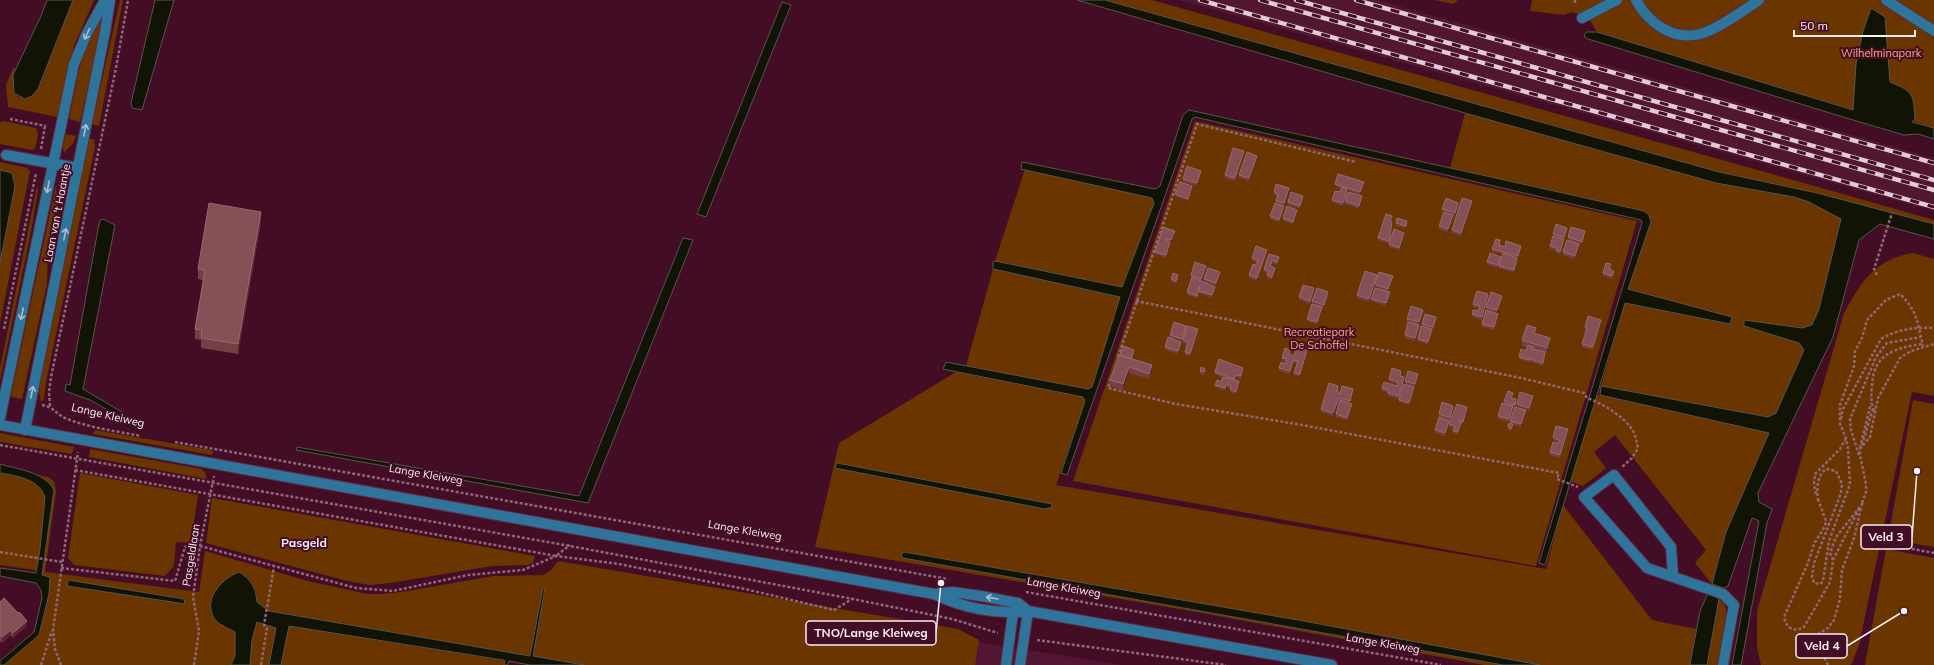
<svg xmlns="http://www.w3.org/2000/svg" width="1934" height="665" font-family="Mulish,sans-serif">
<style>
.built{fill:#521532}
.green{fill:#6b3500;fill-rule:evenodd}
.water{fill:#111405;stroke:#58554c}
.lines{fill:none;stroke-linecap:round;stroke-linejoin:round}
.minor-casing{stroke:#5d2c43;stroke-width:12}
.path{stroke:#8e6778;stroke-width:2.5;stroke-dasharray:3 2;stroke-linecap:butt}
.minor{stroke:#2f749a;stroke-width:10}
.rail-casing{stroke:#e1ccd4;stroke-width:4.5}
.rail{stroke:#430d26;stroke-width:3;stroke-dasharray:9;stroke-linecap:butt}
.wall{fill:#773e43}
.shaded-wall{fill:#5c2330}
.building{fill:#855156;stroke:#986a6f}
.oneway{stroke:#abbdcf}
.labels{text-anchor:middle;stroke-width:4;stroke-linejoin:round;paint-order:stroke}
.park-label{font-size:11px;fill:#f4af7e;stroke:#430d26}
.street-label{font-size:11px;fill:#fdeef3;stroke:#430d26}
.neighbourhood-label{font-size:12px;font-weight:bold;fill:#fdeef3;stroke:#430d26}
.leader{fill:none;stroke:#fdeef3;stroke-width:1.5}
.callout-dot{fill:#fdeef3;stroke:#430d26;stroke-width:1.5}
.callout{fill:#430d26;stroke:#fdeef3;stroke-width:1.5}
.callout-label{font-size:12px;text-anchor:middle;font-weight:bold;fill:#fdeef3}
</style>
<rect width="100%" height="100%" fill="#430d26"/>
<path class="built" d="M1179,0H1378L1934,158V211Z
M973,641L1121,665H969Z"/>
<path class="green" d="M73,0H94L74,46L57,117L8,107L6,85L13,68H15L13,75L17,96L25,99L32,96L38,89Z
M120,0H123L99,126L92,124Z
M1105,0H1152L1857,198L1934,220V224L1817,193L1719,172Z
M1434,0H1458L1453,4Z
M1532,0H1934V128L1854,101V110L1597,32L1588,17L1572,12L1564,15L1530,11Z
M107,6L80,122L69,119L79,70L88,40Z
M1465,113L1716,183L1794,197L1809,202L1841,219L1819,309L1812,325L1802,328L1744,321V326L1799,343L1804,350L1776,413L1768,417L1601,386L1625,303L1730,324L1732,318L1628,289L1651,222L1450,168Z
M4,121L36,128L38,134L35,149L32,150L0,144V122Z
M1195,121L1637,221L1536,566L1073,481Z
M66,134L76,136L73,143L64,153L63,147Z
M89,138L94,140L95,147L46,382L44,399L41,402L39,391L44,360Z
M0,162L27,168L30,171L0,324V263L15,185L12,173L0,170Z
M1025,169L1152,198L1154,203L1122,287L995,261Z
M56,185L57,202L48,247L47,284L22,399L12,397L11,395Z
M37,186L38,191L30,237L0,381V368Z
M1913,253L1934,259V396L1912,392L1859,645L1852,663L1850,665H1761L1757,648V611L1844,313C1862,281 1874,260 1913,253Z
M993,269L1120,297L1092,387L1088,389L966,366Z
M956,372L1083,397L1085,401L1056,485L1546,569L1563,505L1652,620L1696,629L1690,665H1540L1298,620L905,552L901,555L903,558L1503,665H1484L1202,613L815,547L839,443ZM837,463L1052,504V507L1045,509L836,468Z
M1600,395L1769,433L1726,532L1712,584L1695,563L1706,550L1615,435L1594,452L1606,468L1583,486L1570,481L1597,396Z
M1913,400L1934,404V547L1888,539Z
M95,430L211,450L213,452L212,455L93,434Z
M0,433L74,447L72,454L0,442Z
M90,449L202,469L206,474V479L89,457Z
M0,468L48,477L54,481L56,491L45,572L199,592L205,551L308,581L367,594H384L408,591L493,576L544,575L552,569L558,561L958,629L979,640L975,665H584L533,656L545,588H543L530,656L269,611L257,602L256,591L247,577L224,626L235,632V656L231,665H4L39,635L49,594V577L42,575V571L0,565Z
M80,473L198,495L191,543L176,542L174,566L165,576L74,565L68,558Z
M212,498L535,556L533,563L527,565L492,566L390,583L370,585L347,581L206,543Z
M1886,549L1934,558V665H1865Z
M1719,599L1725,604L1727,616L1717,665H1707Z
M257,622L276,628L269,665H250L252,640Z
M288,626L506,661L504,665H281Z"/>
<path class="water" d="M47,0H73L38,89L32,96L25,99L14,93L13,75L41,16Z
M155,0H174L142,110L132,108L131,103Z
M1077,0H1105L1719,172L1817,193L1934,224V239L1880,224L1859,240L1833,337L1758,493L1759,502L1772,509L1767,523L1741,665H1732L1759,521L1752,518L1728,586L1724,588L1712,584L1726,532L1769,433L1600,395L1601,386L1768,417L1776,413L1804,350L1799,343L1744,326V320L1802,328L1812,325L1819,309L1841,219L1809,202L1794,197L1716,183L1465,113Z
M782,2L791,5L706,217L697,214Z
M1871,8L1885,17L1890,82C1914,92 1913,93 1915,119L1912,122L1934,128V139L1918,134L1904,135L1853,120L1588,39L1584,36L1586,32H1597L1853,110L1856,64L1863,31Z
M1189,110L1644,211L1649,215L1651,222L1628,289L1732,317L1730,324L1625,303L1545,565L1539,563L1642,223L1641,220L1195,117L1192,119L1067,475L1061,473L1085,401L1083,397L943,369L946,362L1088,389L1092,387L1120,297L993,269V262L995,261L1122,287L1154,203L1152,198L1021,169L1022,162L1155,189L1160,186L1183,115Z
M0,170L12,173L15,186L0,263Z
M103,219L115,225L83,389L122,412L120,417L90,400L65,391L66,384L70,385L98,229L100,220Z
M683,238L693,240L588,503L296,450L297,447L579,496Z
M837,463L1052,504V507L1045,509L835,468Z
M0,464C17,469 45,472 54,490L42,575L50,577L49,594L39,635L4,665H0V661L34,632L42,598L41,590L36,583L0,576V568L36,573L40,549L45,497C39,479 17,476 0,473Z
M904,552L1298,620L1540,665H1503L903,558L901,555Z
M239,572C251,579 256,588 257,602L269,611L530,656L543,588H545L533,656L584,665H530L509,661L507,665H504L505,661L503,660L289,626L281,665H269L276,628L257,622L252,640L250,665H231L235,656V632C228,628 216,624 213,616C204,597 223,578 239,572Z
M68,580L184,599L185,604L67,586Z
M1708,593L1719,599L1707,665H1690L1700,611Z"/>
<g class="lines">
<defs>
<path id="minor" d="M1636,0C1648,22 1672,41 1700,34C1717,30 1744,10 1759,0
M1886,0L1934,31
M1582,18L1617,0
M6,155L78,168
M0,418L74,64L87,33L105,0
M0,425L934,594C962,608 998,615 1028,611L1332,665
M25,430L105,32L110,0
M1673,576L1671,547L1614,475L1584,497L1647,568L1723,594L1734,605L1723,665
M934,594L952,592L981,596L1018,603L1028,611
M1006,665L1013,613L1016,607
M1020,665L1028,611"/>
</defs>
<use href="#minor" class="minor-casing"/>
<path class="path" d="M1575,0V3
M10,119L46,126
M41,149L45,126
M1877,275L1874,269L1892,213
M1136,301L1521,378L1584,393L1587,398C1602,403 1627,418 1634,433C1636,438 1637,443 1638,448L1632,458L1622,467
M4,329L36,173
M1118,357L1197,124L1356,162
M1111,379L1108,388L1176,404L1302,425L1559,473L1557,479L1578,487
M42,405C54,407 56,414 65,418C89,428 116,431 141,436
M50,406L49,392L51,377L116,68L128,0
M1874,411C1871,402 1871,395 1872,386C1873,354 1895,348 1922,344
M1841,419L1843,409L1881,339C1898,329 1915,327 1934,328
M175,442L948,579
M0,445L570,546L853,599L952,619L998,633
M1862,445L1873,409
M1860,448L1871,403
M1859,455L1851,430L1850,419L1876,357L1887,343L1921,337
M75,470L556,556L570,545
M1816,494L1814,485L1815,474L1840,449L1846,438
M1818,499L1826,521L1825,526L1814,544L1808,563L1784,617C1786,628 1794,633 1804,627L1830,582L1833,560L1830,553L1836,537L1863,503
M1818,501C1817,489 1816,477 1826,469L1836,471L1842,484L1841,493L1814,563L1812,577L1814,583L1820,584L1823,581L1829,541L1850,484L1848,449L1846,438L1840,424V405L1854,366L1855,351L1862,338L1867,320L1886,300L1900,294C1917,310 1918,324 1923,346
M1862,503L1866,492V484L1860,455V449L1870,437L1878,398L1900,358L1911,351L1934,344
M1897,546L1934,553
M0,552L62,562
M1833,560L1860,507
M61,568L175,581L185,547L200,546L356,588L393,591L468,575L523,570L556,556L619,564L745,589L834,610L852,599
M1026,592L1441,665
M1037,640L1226,665
M41,665L52,631
M61,665L55,649L53,630L78,452
M194,665L199,631L193,597L200,546L214,476
M261,665L267,628L264,625L274,567
M1828,665L1816,641L1815,636L1828,628L1834,620L1840,599L1842,570L1854,538L1861,508"/>
<use href="#minor" class="minor"/>
<defs>
<path id="rail" d="M1200,0L1934,207
M1260,0L1934,190
M1296,0L1934,180
M1356,0L1934,163"/>
</defs>
<use href="#rail" class="rail-casing"/>
<use href="#rail" class="rail"/>
</g>
<path class="wall" d="M1244,154L1235,181L1225,178V175Z
M1257,158L1249,181L1239,178V175Z
M1201,174L1197,186L1183,182V179Z
M1335,184L1364,185L1360,195L1347,190L1343,206L1332,202V200L1340,192L1341,188L1335,186Z
M1192,189L1188,201L1175,196V194Z
M1289,191L1279,222L1270,219V216L1276,203L1277,196L1274,195V192Z
M1303,199L1300,209L1288,205V202Z
M1362,199L1359,209L1345,204V201Z
M1472,204L1461,236L1452,233V230Z
M1458,205L1455,216L1442,211V209Z
M1297,213L1293,224L1283,221V218Z
M1453,218L1448,232L1439,229V226Z
M1392,219L1391,222L1392,225L1389,244L1378,240V238Z
M261,222L238,354L201,348V340L195,339V329L203,280L198,279V269Z
M1396,223L1407,224L1406,228L1396,226Z
M1163,227L1175,234L1171,243H1170V245L1166,258L1155,254V252Z
M1567,230L1564,240V242L1560,254L1556,253V251L1550,249V246L1553,236V234Z
M1585,234L1582,244L1568,240V237Z
M1404,236L1399,250L1389,247V244Z
M1500,243L1499,246L1505,247L1521,249L1518,258H1517V261L1514,273L1499,268V266L1503,254L1492,252V249Z
M1579,247L1575,259L1563,255V252Z
M1267,252L1257,281L1249,278V275L1256,265L1257,262L1252,261V258Z
M1269,254L1279,260L1277,265L1272,263L1271,266L1275,270L1272,280L1267,278L1268,273L1264,272V269Z
M1501,260L1498,268L1487,264V262Z
M1611,267L1610,270L1614,274L1612,279L1603,276V273Z
M1206,269L1201,281L1215,289L1212,298L1199,293V291L1197,298L1187,295V292L1192,278H1191V275Z
M1220,275L1216,286L1204,282V279Z
M1178,278L1176,284L1171,282V279Z
M1377,278L1393,279L1388,291L1375,287V284L1369,302L1357,298V295Z
M1314,291L1310,304L1299,300V297Z
M1328,295L1324,308L1322,307V310L1317,324L1307,321V319L1312,304V301Z
M1390,295L1386,306L1371,301V299Z
M1488,297L1482,320L1472,317V314L1478,311L1479,308L1473,307V304Z
M1502,298L1497,313L1486,310V307Z
M1423,312L1419,325V327L1415,341L1405,338V335L1408,322H1407V319Z
M1498,316L1494,330L1482,327V324Z
M1436,320L1433,330H1432L1428,345L1418,341V339L1422,326V324Z
M1601,323L1593,350L1582,347V344L1586,331L1585,330V327Z
M1186,328L1182,341L1170,337V335Z
M1198,332L1190,356L1185,355V352L1187,344L1183,343V340Z
M1536,334L1550,343L1547,353H1545L1543,366L1530,362V360L1529,362L1519,359V357L1526,351L1527,347L1522,346V340Z
M1181,344L1178,354L1165,350V347Z
M1307,352L1300,377L1294,375V373L1297,364L1293,362L1290,374L1279,371V368L1285,364L1286,362L1282,361V358L1290,353V355L1294,356Z
M1134,353L1132,359L1152,371L1149,379L1129,373L1123,390L1110,386V380Z
M1200,371L1205,372L1204,375L1200,374Z
M1243,371L1241,379L1235,377V380L1239,384L1236,394L1230,392V388L1226,387L1225,391L1215,387V385L1221,382L1223,378L1215,374V372Z
M1401,374V376L1404,380L1399,399L1388,396V393L1382,391V388L1397,386V384L1389,382V379Z
M1418,377L1415,387L1405,384V381Z
M1338,389L1337,391L1340,394L1353,392L1350,403L1352,407L1347,420L1336,417V414L1340,401H1339L1333,416L1321,412V409Z
M1414,390L1409,405L1399,402V400Z
M1513,396L1512,398L1516,402L1515,407L1526,413L1521,427L1513,425L1511,431L1508,430V427L1510,423V421L1515,407H1513V409L1509,422L1498,419V416L1504,404V401Z
M1533,399L1529,410L1517,406V404Z
M1453,409L1450,421L1439,417V414Z
M1467,410L1463,425L1461,424L1458,435L1453,433L1454,429L1449,427V424Z
M1449,423L1445,436L1435,433V430Z
M1568,432L1560,458L1550,455V452L1558,443L1559,442L1553,440V437Z
M0,602L27,626L13,638L11,635L2,643L0,641Z"/>
<path class="shaded-wall" d="M1244,151V154L1235,181V178Z
M1257,156V158L1249,181V178Z
M1201,171V174L1197,186V183Z
M1364,182V185L1360,195V192Z
M1192,186V189L1188,201V199Z
M1289,188V191L1279,222V220Z
M1347,189V192L1343,206V203Z
M1303,196V199L1300,209V206Z
M1362,196V199L1359,209V206Z
M1472,201V204L1461,236V233Z
M1458,203V205L1455,216V213Z
M1297,210V213L1293,224V222Z
M261,212V222L238,354V344Z
M1453,215V218L1448,232V229Z
M1175,231V234L1171,243V240Z
M1585,231V234L1582,244V242Z
M1404,233V236L1399,250V248Z
M1564,239V242L1560,254V252Z
M1170,242V245L1166,258V255Z
M1579,244V247L1575,259V256Z
M1521,246V249L1518,258V256Z
M1267,250V252L1257,281V278Z
M1501,257V260L1498,268V265Z
M1517,258V261L1514,273V270Z
M1206,266V269L1201,281V279Z
M1275,268V270L1272,280V277Z
M1220,272V275L1216,286V283Z
M1377,275V278L1369,302V299Z
M1393,276V279L1388,291V289Z
M1215,287V289L1212,298V295Z
M1314,288V291L1310,304V301Z
M1328,292V295L1324,308V305Z
M1390,292V295L1386,306V303Z
M1488,294V297L1482,320V317Z
M1502,296V298L1497,313V310Z
M1322,307V310L1317,324V322Z
M1423,310V312L1419,325V322Z
M1498,314V316L1494,330V327Z
M1601,320V323L1593,350V347Z
M1419,325V327L1415,341V338Z
M1186,326V328L1182,341V339Z
M1198,329V332L1190,356V354Z
M1432,329V331L1428,345V342Z
M1550,338V343L1547,353V348Z
M1181,342V344L1178,354V351Z
M1307,350V352L1300,377V374Z
M1152,365V371L1149,379V374Z
M1129,367V373L1123,390V384Z
M1243,368V371L1241,379V376Z
M1418,374V377L1415,387V384Z
M1404,377V380L1399,399V396Z
M1239,381V384L1236,394V392Z
M1414,387V390L1409,405V403Z
M1353,389V392L1350,404V401Z
M1533,396V399L1529,410V408Z
M1339,398V401L1333,416V413Z
M1352,404V407L1347,420V418Z
M1453,406V409L1450,421V418Z
M1513,406V409L1509,422V419Z
M1467,407V410L1463,425V422Z
M1526,410V413L1521,427V424Z
M1449,421V423L1445,436V433Z
M1461,422V425L1458,435V432Z
M1568,429V432L1560,458V455Z
M27,621V626L13,638V633Z
M11,630V635L2,643V637Z"/>
<path class="building" d="M1233,148L1244,151L1235,178L1225,175Z
M1247,152L1257,156L1249,178L1239,175Z
M1187,166L1201,171L1197,183L1183,179Z
M1338,174L1364,182L1360,192L1335,184Z
M1180,182L1192,186L1188,199L1175,194Z
M1276,184L1289,188L1284,203L1276,201L1278,194L1274,192Z
M1342,187L1347,189L1343,203L1332,200L1335,191L1340,192Z
M1291,192L1303,196L1300,206L1288,202Z
M1348,192L1362,196L1359,206L1345,201Z
M1446,198L1458,203L1455,213L1442,209Z
M1462,198L1472,201L1461,233L1452,230Z
M209,203L261,212L238,344L201,338L202,330L195,329L205,270L198,269Z
M1275,203L1284,206L1279,220L1270,216Z
M1287,206L1297,210L1293,222L1283,218Z
M1444,212L1453,215L1448,229L1439,226Z
M1386,214L1392,216L1390,221L1392,222L1389,241L1378,238Z
M1397,218L1407,221L1406,226L1396,223Z
M1556,224L1567,228L1564,237L1553,234Z
M1163,227L1175,231L1171,240L1166,239V240L1170,242L1166,255L1155,252Z
M1571,227L1585,231L1582,242L1568,237Z
M1394,229L1404,233L1399,248L1389,244Z
M1553,236L1564,239L1560,252L1556,250L1557,248L1550,246Z
M1496,239L1500,240L1499,245L1505,247L1506,241L1521,246L1518,256L1492,249Z
M1567,240L1579,244L1575,256L1563,252Z
M1256,246L1267,250L1257,278L1249,275L1253,264L1256,265L1258,260L1252,258Z
M1490,253L1501,257L1498,265L1487,262Z
M1503,253L1517,258L1514,270L1499,266Z
M1269,254L1279,257L1277,262L1272,260L1270,266L1275,268L1272,277L1267,275L1269,271L1264,269Z
M1195,262L1206,266L1201,279L1191,275Z
M1606,263L1611,264L1609,269L1614,271L1612,276L1603,273Z
M1208,268L1220,272L1216,283L1204,279Z
M1365,271L1377,275L1369,299L1357,295Z
M1379,272L1393,276L1388,289L1375,284Z
M1173,273L1178,275L1176,281L1171,279Z
M1192,277L1215,287L1212,295L1199,291L1200,285L1197,296L1187,292Z
M1303,285L1314,288L1310,301L1299,297Z
M1317,288L1328,292L1324,305L1312,301Z
M1375,288L1390,292L1386,303L1371,299Z
M1477,291L1488,294L1482,317L1472,314L1473,310L1478,311L1480,306L1473,304Z
M1491,292L1502,296L1497,310L1486,307Z
M1312,304L1322,307L1317,322L1307,319Z
M1411,306L1423,310L1419,322L1407,319Z
M1486,310L1498,314L1494,327L1482,324Z
M1425,314L1436,317L1433,327L1422,324Z
M1588,316L1601,320L1593,347L1582,344L1587,328L1585,327Z
M1174,322L1186,326L1182,339L1170,335Z
M1408,322L1419,325L1415,338L1405,335Z
M1527,325L1536,328L1534,333L1550,338L1547,348L1522,340Z
M1187,326L1198,329L1190,354L1185,352L1188,342L1183,340Z
M1421,326L1432,329L1428,342L1418,339Z
M1168,337L1181,342L1178,351L1165,347Z
M1528,345L1533,347L1532,349L1545,352L1543,363L1530,359V357L1529,360L1519,357L1521,349L1526,351Z
M1123,346L1134,350L1131,359L1120,355Z
M1297,346L1307,350L1300,374L1294,373L1298,361L1293,360L1290,371L1279,368L1281,362L1285,364L1287,359L1282,358L1285,348L1290,350L1289,354L1294,356Z
M1119,355L1152,365L1149,374L1129,367L1123,384L1110,380Z
M1219,359L1243,368L1241,376L1235,375L1234,379L1215,372Z
M1201,367L1205,369L1204,372L1200,371Z
M1392,368L1401,371L1400,376L1404,377L1399,396L1388,393V390L1382,388L1384,382L1397,386L1398,382L1389,379Z
M1408,371L1418,374L1415,384L1405,381Z
M1223,377L1239,381L1236,392L1230,389L1231,386L1226,384L1225,388L1215,385L1217,380L1221,382Z
M1329,383L1338,386L1337,390L1340,394L1342,386L1353,389L1350,401L1339,398L1333,413L1321,409Z
M1404,384L1414,387L1409,403L1399,400Z
M1508,391L1513,393L1511,398L1516,399L1515,405L1504,401Z
M1520,392L1533,396L1529,408L1517,404Z
M1340,400L1352,404L1347,418L1336,414Z
M1442,402L1453,406L1450,418L1439,414Z
M1502,403L1513,406L1509,419L1498,416Z
M1457,404L1467,407L1463,422L1458,420L1461,422L1458,432L1453,431L1455,426L1449,424Z
M1515,407L1526,410L1521,424L1510,421Z
M1439,417L1449,421L1445,433L1435,430Z
M1509,423L1513,424L1511,429L1508,427Z
M1556,426L1568,429L1560,455L1550,452L1553,442L1558,443L1559,440L1553,437Z
M4,598L18,613L19,612L27,621L13,633L11,630L2,637L0,635V602Z"/>
<defs><path id="oneway-shaft" d="M-6 0H5M1.5-3L5.5 0L1.5 3" fill="none" stroke-width="1.6" stroke-linecap="round" stroke-linejoin="round"/></defs>
<g class="oneway">
<use href="#oneway-shaft" transform="translate(87 34) rotate(115)"/>
<use href="#oneway-shaft" transform="translate(85 130) rotate(-78)"/>
<use href="#oneway-shaft" transform="translate(48 187) rotate(102)"/>
<use href="#oneway-shaft" transform="translate(65 234) rotate(-79)"/>
<use href="#oneway-shaft" transform="translate(22 314) rotate(102)"/>
<use href="#oneway-shaft" transform="translate(32 392) rotate(-78)"/>
<use href="#oneway-shaft" transform="translate(992 598) rotate(-170)"/>
</g>
<g class="labels">
<g class="park-label">
<text x="1881" y="57">Wilhelminapark</text>
<text x="1319" y="336">Recreatiepark<tspan x="1319" dy="13">De Schoffel</tspan></text>
</g>
<g class="street-label">
<text transform="translate(57 213) rotate(-79)" y="4">Laan van 't Haantje</text>
<text transform="translate(108 415) rotate(13)" y="4">Lange Kleiweg</text>
<text transform="translate(426 474) rotate(10)" y="4">Lange Kleiweg</text>
<text transform="translate(745 530) rotate(10)" y="4">Lange Kleiweg</text>
<text transform="translate(191 555) rotate(-81)" y="4">Pasgeldlaan</text>
<text transform="translate(1064 587) rotate(10)" y="4">Lange Kleiweg</text>
<text transform="translate(1383 643) rotate(10)" y="4">Lange Kleiweg</text>
</g>
<g class="neighbourhood-label">
<text x="304" y="547">Pasgeld</text>
</g>
</g>
<path class="leader" d="M1917 471L1912 537M941 583L936 633M1904 611L1847 646"/>
<g class="callout-dot">
<circle cx="1917" cy="471" r="4"/>
<circle cx="941" cy="583" r="4"/>
<circle cx="1904" cy="611" r="4"/>
</g>
<g class="callout">
<rect x="1861" y="525" width="51" height="24" rx="4"/>
<rect x="806" y="621" width="130" height="24" rx="4"/>
<rect x="1796" y="634" width="51" height="24" rx="4"/>
</g>
<g class="callout-label">
<text x="1886" y="541">Veld 3</text>
<text x="871" y="637">TNO/Lange Kleiweg</text>
<text x="1822" y="650">Veld 4</text>
</g>
<path d="M1794 30v6h121v-6" fill="none" stroke="#fdeef3" stroke-width="2"/>
<text x="1800" y="30" font-size="12" fill="#fdeef3" stroke="#430d26" stroke-width="3" paint-order="stroke">50 m</text>
</svg>
